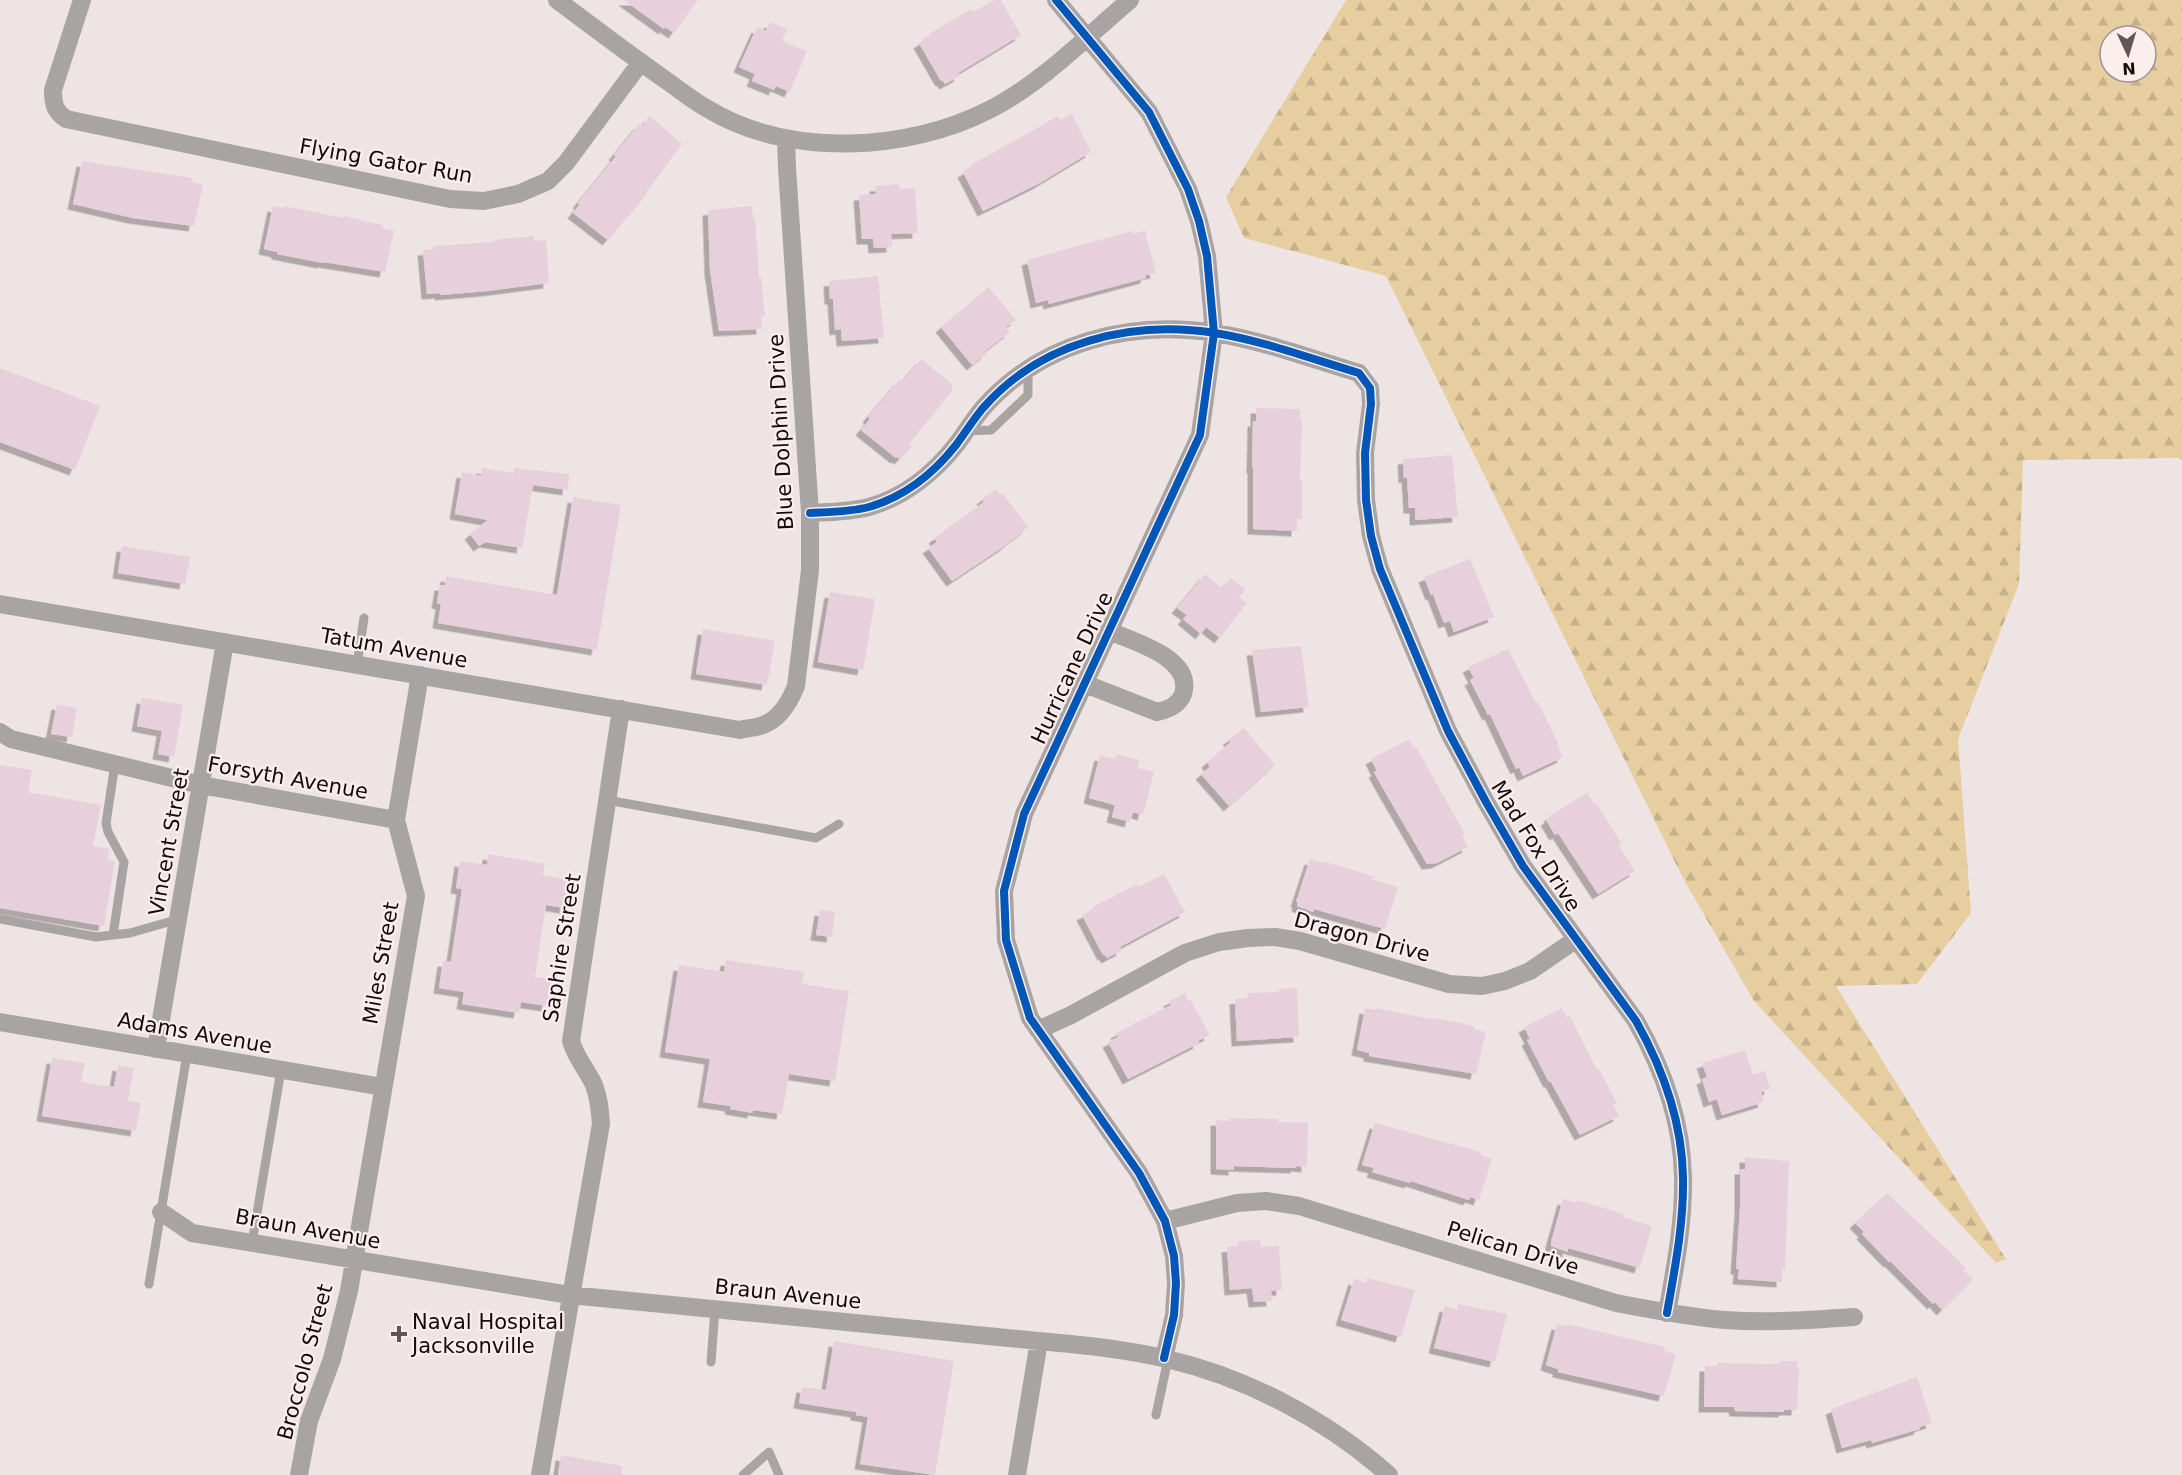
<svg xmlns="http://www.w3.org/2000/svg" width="2182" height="1475" font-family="'DejaVu Sans',sans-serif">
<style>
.forest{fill:url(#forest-firs);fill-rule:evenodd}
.building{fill:#e7d0dc;filter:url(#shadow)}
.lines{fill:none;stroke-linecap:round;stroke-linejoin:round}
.service{stroke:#a8a4a3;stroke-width:9}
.minor{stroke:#a8a4a3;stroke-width:18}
.cycleway-casing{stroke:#fdeeee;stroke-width:11}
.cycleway{stroke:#0057b8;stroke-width:8}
.poi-dot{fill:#5f5757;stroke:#fdeeee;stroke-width:2}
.labels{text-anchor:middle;stroke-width:4.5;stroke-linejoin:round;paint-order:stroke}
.street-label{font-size:21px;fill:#110b0b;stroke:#fdeeee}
.poi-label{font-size:21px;fill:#110b0b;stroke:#fdeeee;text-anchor:start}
</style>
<defs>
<pattern id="forest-firs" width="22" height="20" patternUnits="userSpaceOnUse" patternTransform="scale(1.5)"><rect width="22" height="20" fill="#e7cea1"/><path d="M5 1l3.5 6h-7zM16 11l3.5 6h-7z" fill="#c5b089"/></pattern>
<filter id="shadow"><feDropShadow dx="-5.5" dy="5.5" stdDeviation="0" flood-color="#0004"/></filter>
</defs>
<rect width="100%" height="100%" fill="#efe4e4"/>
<path class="forest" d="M1346,0H2182V460L2178,458L2023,460L2019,584L1958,739L1971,913L1917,984L1836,986L2006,1259L1996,1263L1754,1001L1684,880L1386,276L1244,238L1226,197ZM2110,36H2146V72H2110Z"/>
<path class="building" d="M624,0H698L674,33L665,27L664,29Z
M994,0H1001L1021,35L958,73L960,76L945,84L942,80L941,81L919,43L930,36L929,34L971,9L973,12Z
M770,22L787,29L782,41L807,51L790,92L776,86L774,90L752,81L755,74L739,67L757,27L766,31Z
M1072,114L1091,152L1038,184L983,211L963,172L972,167L971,165L1058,116L1060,120Z
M650,116L682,144L646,193L647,194L608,240L573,213L580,204L578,203L616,156L614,155L639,124L642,126Z
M82,161L192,178L191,182L203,185L194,226L133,218L73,204Z
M899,184L900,189L915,188L918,233L891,234L892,247L874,248L873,239H862L859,195L876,194L875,186Z
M273,206L283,208L284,206L344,218V216L382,225V228L394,230L385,272L323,262V263L277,254V252L264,249Z
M752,206L753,217H755L759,277H761L765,316L761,317L762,329L719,331L710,270L708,210Z
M1132,231L1133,234L1145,231L1156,273L1146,275V278L1049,304L1048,300L1036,303L1027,260Z
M534,236V241L546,240L549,283L487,291L440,295V293L427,294L423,250L434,249V246L494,242V240Z
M878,276L884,338L842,341L841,329L835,330L833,299H830L829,281Z
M989,287L1016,320L1006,327L1010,332L985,351L987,353L972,365L941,327Z
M921,359L952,384V391L909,444L912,446L900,459L897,457L896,458L861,430L870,419L868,417L899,380L902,382Z
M0,368L100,406L75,470L0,442Z
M1256,408L1300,409V419H1302L1300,480H1302V519H1297V531L1253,529V468H1252L1253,421H1256Z
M1452,455L1458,517L1415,520V508H1409L1407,477L1404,478L1403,459Z
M482,468L513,473L514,468L569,474L568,490L533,485L522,548L485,542L479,546L470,534L488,520L455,514L462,472L481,476Z
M996,489L1001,495L1003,494L1028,527L1003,547L952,581L928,548L937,542L934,538L984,502L982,499Z
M573,497L621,505L597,650L438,623L441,604L437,603L440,585H445L446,576L557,595Z
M122,546L190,557L185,584L118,573Z
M1470,559L1494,617L1454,632L1450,621L1444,623L1433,594L1431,595L1424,577Z
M1205,574L1222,588L1231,578L1245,589L1239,597L1247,603L1220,638L1206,627L1201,634L1183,619L1187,615L1177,608Z
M830,592L875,599L863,670L818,662Z
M703,629L775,641L767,685L696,674Z
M1301,646L1309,707L1261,712L1252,650Z
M1508,649L1536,703L1538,702L1559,745H1557L1563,757L1523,776L1519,767L1516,769L1490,714L1488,715L1470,680L1474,678L1468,667Z
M142,698L183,705L174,757L158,754L162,731L137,726Z
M57,704L77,708L72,737L51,734Z
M1244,728L1275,765L1229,806L1201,774L1210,767L1207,762L1231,742L1228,740Z
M1409,739L1414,748L1416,747L1465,834L1462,836L1468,847L1437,863L1427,864L1384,790L1374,772L1377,771L1371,759Z
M1116,754L1139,760L1138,768L1154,772L1143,815L1133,812L1130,822L1112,817L1115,805L1089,798L1100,755L1115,759Z
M0,765L32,770L28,792L101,805L93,846L109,849L108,860L115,861L104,926L0,908Z
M1587,793L1594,804L1596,803L1622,844L1619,846L1635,871L1598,894L1558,833L1555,835L1546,820L1550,818L1549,816Z
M488,854L545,864L543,875L569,880L565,908L546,905L535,977L552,979L547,1006L521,1002L519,1013L462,1004L464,992L439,988L443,961L451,962L462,889L456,888L460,861L487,865Z
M1310,859L1323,863V861L1376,877L1371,879L1398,887L1385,929L1314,909L1313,912L1297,906L1298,902H1296Z
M1164,874L1185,912L1120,947L1122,950L1107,958L1104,954L1103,955L1082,915L1095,909L1093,907L1137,884L1138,887Z
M820,910L835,912L832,937L816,935Z
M726,960L804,972L802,984L849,991L835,1081L789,1074L782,1114L753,1110V1113L730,1109L731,1106L703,1102L710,1059L665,1052L679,965L724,972Z
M1297,988L1299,1037L1237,1041L1235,999L1248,998L1247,993L1279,992V989Z
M1185,993L1188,1000L1190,999L1210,1035L1198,1041L1199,1043L1128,1079L1108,1042L1118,1037L1116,1033L1171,1005L1169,1001Z
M1365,1008L1375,1010L1376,1008L1435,1020L1436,1018L1474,1026V1029L1486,1032L1476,1074L1369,1056V1053L1357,1050Z
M1562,1008L1567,1017L1570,1016L1597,1070L1599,1069L1617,1103L1613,1105L1619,1116L1580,1135L1551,1082H1549L1527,1040L1530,1039L1524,1027Z
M1745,1050L1753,1075L1765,1071L1770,1089L1761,1092L1764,1102L1722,1115L1717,1099L1709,1102L1702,1079L1707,1077L1702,1063Z
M52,1058L85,1063L81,1082L114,1087L118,1065L134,1068L128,1100L141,1103L136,1131L42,1116Z
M1229,1118L1278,1119V1122L1308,1123L1307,1167L1296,1166V1168L1234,1166V1170L1216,1169V1120L1230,1121Z
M1375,1123L1481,1152L1480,1155L1492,1159L1479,1200L1470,1197L1469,1200L1411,1181L1410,1183L1372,1172L1374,1168L1362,1165Z
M1745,1157L1789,1161L1785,1269H1782V1282L1738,1279L1739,1269H1736L1740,1208V1169H1745Z
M1887,1193L1952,1254L1966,1268L1963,1270L1973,1279L1942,1310L1935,1302L1933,1304L1890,1261L1889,1262L1862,1234L1864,1232L1855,1223Z
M1563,1199L1576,1203L1577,1200L1624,1214L1623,1217L1652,1226L1640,1268L1568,1248V1252L1551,1246V1242Z
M1260,1240L1261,1247L1279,1246L1282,1290L1271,1291L1272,1301L1254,1302L1252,1288L1230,1290L1227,1247L1238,1246V1241Z
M1367,1278L1415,1290L1401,1337L1341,1320L1354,1279L1366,1283Z
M1458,1304L1507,1314L1495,1362L1434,1348L1445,1306L1457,1310Z
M1557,1324L1567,1326V1324L1665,1347L1664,1351L1676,1354L1664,1396L1558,1372V1369L1546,1365Z
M834,1341L954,1361L935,1475L860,1464L868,1417L856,1415V1412L799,1403L802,1387L826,1390Z
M1780,1361H1797V1367L1799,1368L1797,1410H1784V1412L1735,1411L1734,1407H1704L1705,1366H1718V1363L1779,1364Z
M1917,1377L1932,1423L1919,1427L1920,1429L1872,1443L1871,1440L1842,1448L1831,1409Z
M561,1455L622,1466V1475H558Z"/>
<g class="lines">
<path class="service" d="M967,431L991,430L1028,395V370
M357,665L364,618
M607,800L816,838L839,824
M0,919L96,937L130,933L179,919
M113,935L124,862L108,832L106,823L115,764
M252,1243L281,1070
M149,1284L187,1054
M711,1362L715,1309
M1156,1415L1168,1359
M743,1475L769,1452L779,1475"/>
<path class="minor" d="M82,0L53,90C53,105 55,111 66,119L450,199L484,201L518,194L548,181L566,163L641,62
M557,0C593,27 630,55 667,81C680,90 693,101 708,109C789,158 908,152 991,109C1043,82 1086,37 1130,0
M1056,0L1149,112L1188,189L1199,221L1207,256L1214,333L1200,435L1024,814L1004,891L1006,940L1030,1018L1139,1173L1165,1221L1174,1256L1176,1283L1174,1315L1164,1358
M810,513C829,512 850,512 869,507C904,497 934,473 956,445C965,433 973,420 983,408C1041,342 1130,320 1215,333C1264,341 1312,359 1359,373L1370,388L1371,404L1365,453L1366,500L1371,536L1380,569L1448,731L1486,802L1523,866L1636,1021C1663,1069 1682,1121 1683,1177C1684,1222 1675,1268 1667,1313
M0,604L740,730C747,728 756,728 763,725C780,719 790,701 796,686L810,570V513L787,168L786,139
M1083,683L1157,712C1167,710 1179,705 1183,694C1194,658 1134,642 1109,631
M0,732L11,739L201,785L396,820
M0,1022L383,1087
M1038,1030L1071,1015L1185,953L1219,942L1248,938L1275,937L1300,941L1449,984L1482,986L1505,981L1530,971L1575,940
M156,1049L225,642
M161,1212L192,1233L570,1295L1039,1341C1082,1345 1125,1349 1167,1359C1248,1378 1327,1420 1389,1475
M1165,1221L1237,1203L1266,1201L1299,1206L1616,1303C1652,1310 1688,1317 1725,1320C1768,1323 1811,1320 1854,1317
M299,1475L309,1421L332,1359L349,1291L416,896L396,820L420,675
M540,1475L601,1124C600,1110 599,1098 594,1085C587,1070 576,1058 571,1041L621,709
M1017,1475L1039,1341"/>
<defs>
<path id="cycleway" d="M1056,0L1149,112L1188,189L1199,221L1207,256L1214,333L1200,435L1024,814L1004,891L1006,940L1030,1018L1139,1173L1165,1221L1174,1256L1176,1283L1174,1315L1164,1358
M810,513C829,512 850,512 869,507C904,497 934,473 956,445C965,433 973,420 983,408C1041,342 1130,320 1215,333C1264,341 1312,359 1359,373L1370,388L1371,404L1365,453L1366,500L1371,536L1380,569L1448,731L1486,802L1523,866L1636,1021C1663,1069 1682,1121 1683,1177C1684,1222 1675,1268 1667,1313"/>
</defs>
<use href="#cycleway" class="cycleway-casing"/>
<use href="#cycleway" class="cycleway"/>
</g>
<path class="poi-dot" d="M396 1325h6v6h6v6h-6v6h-6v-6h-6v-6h6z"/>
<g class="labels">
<g class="street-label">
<text transform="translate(386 161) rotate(10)" y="7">Flying Gator Run</text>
<text transform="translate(781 432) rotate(-93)" y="7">Blue Dolphin Drive</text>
<text transform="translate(394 648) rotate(10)" y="7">Tatum Avenue</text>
<text transform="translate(1072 668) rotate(-65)" y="7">Hurricane Drive</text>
<text transform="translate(288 778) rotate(10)" y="7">Forsyth Avenue</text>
<text transform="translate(169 842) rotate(-80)" y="7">Vincent Street</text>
<text transform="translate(1536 846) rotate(58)" y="7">Mad Fox Drive</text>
<text transform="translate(1362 937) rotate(15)" y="7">Dragon Drive</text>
<text transform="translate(562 948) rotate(-81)" y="7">Saphire Street</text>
<text transform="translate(381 963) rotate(-80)" y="7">Miles Street</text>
<text transform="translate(195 1033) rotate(10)" y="7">Adams Avenue</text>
<text transform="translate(308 1229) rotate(10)" y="7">Braun Avenue</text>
<text transform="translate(1513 1248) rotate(17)" y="7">Pelican Drive</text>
<text transform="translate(788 1294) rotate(6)" y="7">Braun Avenue</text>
<text transform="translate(305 1362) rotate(-75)" y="7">Broccolo Street</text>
</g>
<g class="poi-label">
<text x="412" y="1329">Naval Hospital<tspan x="412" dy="24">Jacksonville</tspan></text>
</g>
</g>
<g transform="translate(2128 54) rotate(176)"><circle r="28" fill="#fdeeee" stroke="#9f9393" stroke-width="1.5"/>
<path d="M0-4.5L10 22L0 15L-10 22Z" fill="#5f5757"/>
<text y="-9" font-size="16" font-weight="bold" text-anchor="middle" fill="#110b0b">N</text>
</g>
</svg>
